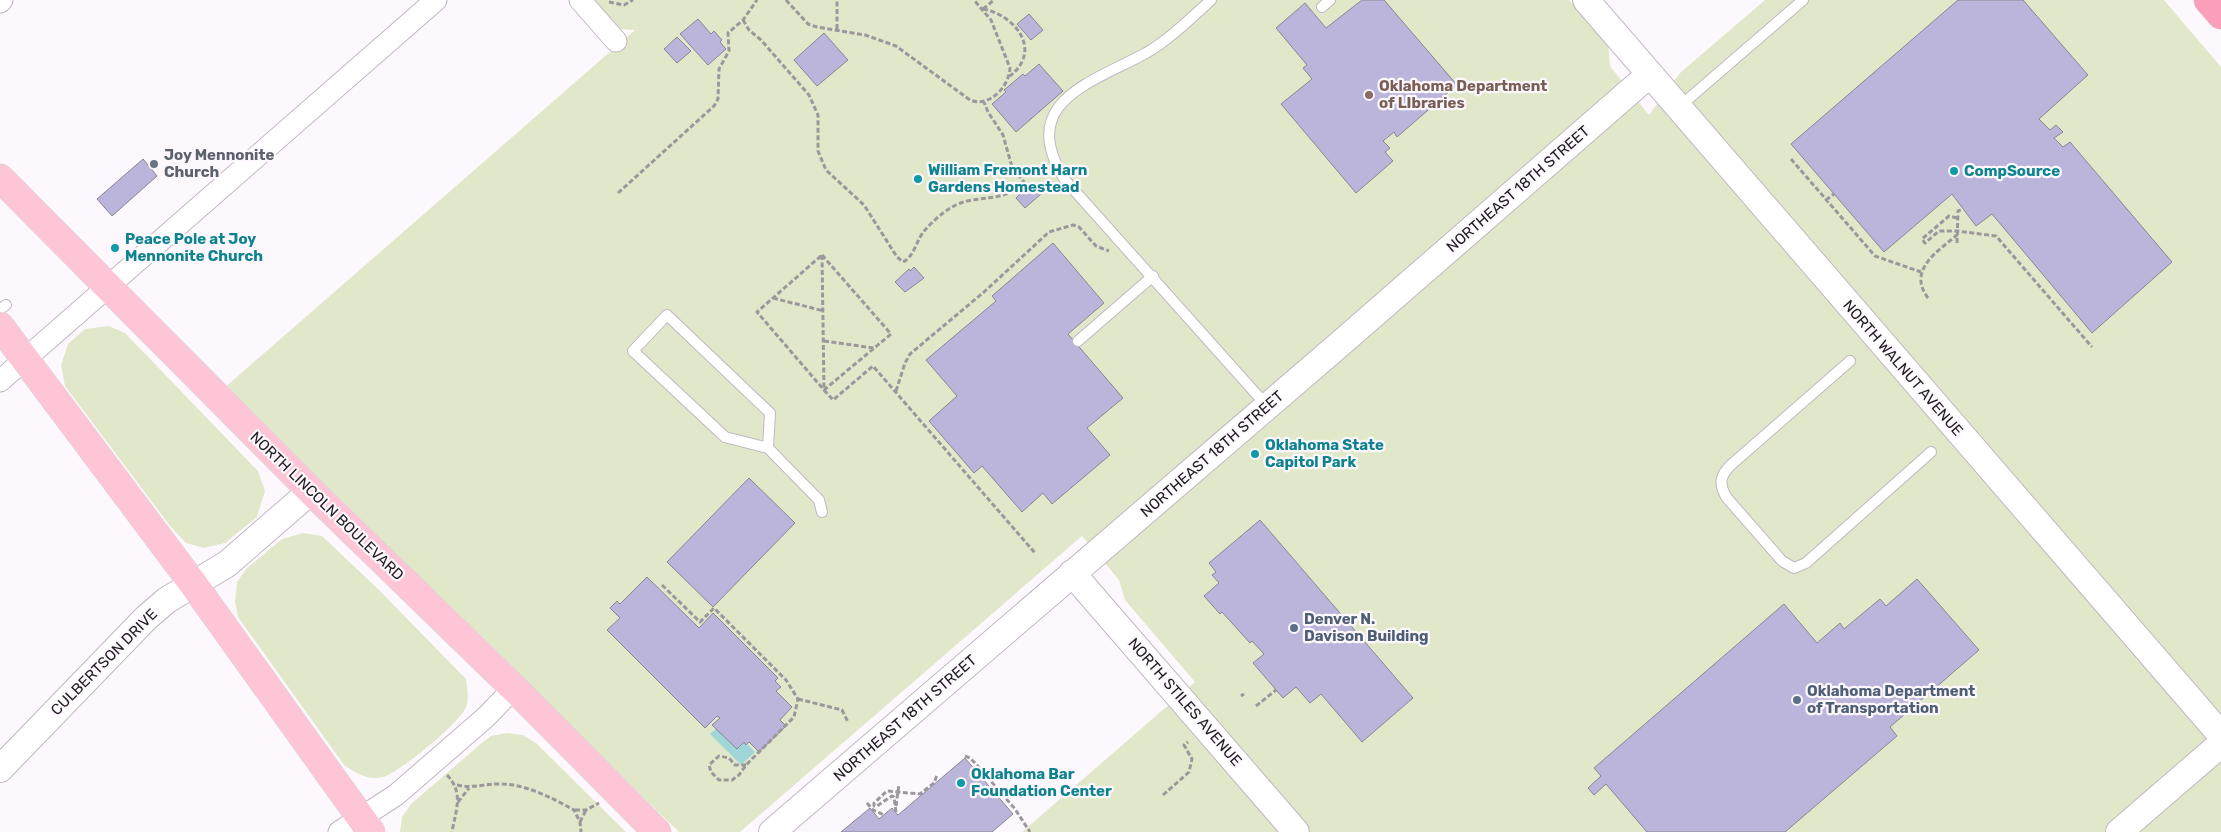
<svg xmlns="http://www.w3.org/2000/svg" width="2221" height="832" font-family="Rubik,sans-serif">
<style>
.green{fill:#e1e8ca}
.water{fill:#a1d6d9}
.building{fill:#bbb4db;stroke:#888694}
.lines{fill:none;stroke-linecap:round;stroke-linejoin:round}
.service-casing{stroke:#c1b7c3;stroke-width:12}
.minor-casing{stroke:#c1b7c3;stroke-width:23}
.tertiary-casing{stroke:#c1b7c3;stroke-width:28}
.primary-casing{stroke:#d7d6d7;stroke-width:29}
.motorway-casing{stroke:#d7d6d7;stroke-width:29}
.path{stroke:#9b979c;stroke-width:3;stroke-dasharray:5 2.5;stroke-linecap:butt}
.service{stroke:#fff;stroke-width:10}
.minor{stroke:#fff;stroke-width:21}
.tertiary{stroke:#fff;stroke-width:26}
.primary{stroke:#fdc5d5;stroke-width:28}
.motorway{stroke:#fb9eb9;stroke-width:28}
.education-dot{fill:#8d6e63;stroke:#fdf8fe;stroke-width:2}
.worship-dot{fill:#6b7280;stroke:#fdf8fe;stroke-width:2}
.culture-dot{fill:#0f9aa8;stroke:#fdf8fe;stroke-width:2}
.service-dot{fill:#5c6f8a;stroke:#fdf8fe;stroke-width:2}
.labels{text-anchor:middle;stroke-width:4.5;stroke-linejoin:round;paint-order:stroke}
.education-label{font-size:15px;font-weight:bold;fill:#785e54;stroke:#fdf8fe;text-anchor:start}
.worship-label{font-size:15px;font-weight:bold;fill:#5b616d;stroke:#fdf8fe;text-anchor:start}
.culture-label{font-size:15px;font-weight:bold;fill:#0d838f;stroke:#fdf8fe;text-anchor:start}
.street-label{font-size:15px;fill:#201c21;stroke:#fdf8fe}
.service-label{font-size:15px;font-weight:bold;fill:#4e5e75;stroke:#fdf8fe;text-anchor:start}
</style>
<rect width="100%" height="100%" fill="#fdf8fe"/>
<path class="green" d="M593,0H1569L1608,44L1610,66L1649,115L1680,73L1765,0H2164L2221,67V832H1022L1195,682L1125,600L1119,580L1082,536L740,832H679L375,539L223,389L635,30L618,29Z
M109,326L125,333L258,471L265,491L257,517L225,543L204,548L186,543L170,526L65,386L61,365L68,344L85,329Z
M303,533L322,536L377,588L466,679C467,688 470,701 465,709C458,724 399,773 383,777C368,781 356,773 344,765L238,617L235,602L237,582L246,569L282,539Z
M507,733L523,735L536,743L626,832H400L402,817L412,803L483,742L491,736Z"/>
<path class="water" d="M717,728L744,741L755,752L741,765L710,734Z"/>
<path class="building" d="M1362,0H1384L1457,85L1397,137L1394,132L1383,141L1390,148L1385,152L1393,161L1356,193L1281,104L1312,79L1303,68L1307,65L1276,28L1305,3L1326,28Z
M1958,0H2023L2088,75L2039,119L2050,130L2056,125L2063,132L2054,138L2063,147L2070,142L2172,262L2092,333L1992,214L1976,226L1952,194L1884,252L1791,144Z
M1029,14L1043,30L1031,40L1017,24Z
M698,19L711,34L714,31L722,40L720,42L726,49L708,65L680,34Z
M824,33L848,60L817,86L794,60Z
M677,37L691,51L677,63L664,49Z
M1039,64L1063,91L1016,132L992,104L1006,92L1004,90L1023,74L1025,76Z
M143,159L157,176L112,216L97,199Z
M1032,183L1041,194L1025,208L1016,198Z
M1053,243L1104,303L1068,334L1123,398L1087,428L1110,455L1052,504L1043,493L1022,512L982,466L974,473L929,421L957,396L926,360L996,301L992,296Z
M914,267L924,278L905,292L895,282L909,269L910,271Z
M749,478L795,523L713,607L667,562Z
M1260,520L1413,698L1362,742L1321,694L1310,703L1296,687L1283,698L1253,663L1264,654L1252,641L1250,643L1222,612L1220,614L1204,596L1219,583L1212,575L1216,572L1209,563Z
M647,577L699,628L713,613L778,678L775,681L781,687L776,691L792,707L780,720L786,726L759,752L749,742L746,745L744,742L737,749L712,725L720,718L717,716L705,728L607,630L620,618L610,608L617,601L620,604Z
M1917,579L1979,650L1890,727L1897,736L1785,832H1647L1606,784L1594,795L1588,788L1601,776L1594,768L1784,604L1817,643L1840,623L1844,629L1880,599L1886,606Z
M965,758L1013,814L992,832H841L870,808L879,819L892,808L898,815Z"/>
<g class="lines">
<defs>
<path id="service" d="M1211,0C1191,18 1170,39 1146,53C1091,83 1016,102 1065,180L1267,406
M1322,7L1330,0
M1679,107L1803,0
M0,309L6,305
M1078,341L1153,276
M1850,361L1732,464C1720,475 1718,484 1727,498L1782,561L1794,568L1806,563L1931,452
M768,448L770,413L667,315L633,351L725,437L768,448L819,500L822,512"/>
<path id="minor" d="M580,0L616,41
M0,2L2,0
M0,381L436,0
M339,832L396,795L486,717L514,688"/>
<path id="tertiary" d="M1586,0L2221,735
M1072,573L1296,832
M0,769L146,618L167,600L227,564L311,491
M772,832L1341,343L1650,74
M2119,832L2221,744"/>
<path id="primary" d="M0,178L311,491L520,694L657,832
M0,326L194,585L371,832"/>
<path id="motorway" d="M2208,0L2221,15"/>
</defs>
<use href="#service" class="service-casing"/>
<use href="#minor" class="minor-casing"/>
<use href="#tertiary" class="tertiary-casing"/>
<use href="#primary" class="primary-casing"/>
<use href="#motorway" class="motorway-casing"/>
<path class="path" d="M786,0L808,24L817,27L865,35L896,46L970,100C989,108 1009,87 1010,68L991,20L974,0
M609,2L624,5L633,0
M983,9C1015,15 1043,50 1010,76
M983,9L994,0
M743,20L749,30L761,40L809,95L818,115V151L826,170L864,205L897,257L903,262C915,256 916,240 925,230C932,222 942,213 952,207C976,193 1002,205 1024,182L1012,167L1003,135L988,112L984,102
M837,29V0
M1791,159L1875,256L1921,272
M618,193L714,106L718,99L719,69L729,51L728,33L743,20L757,0
M1826,200L1834,194
M1957,218L1949,216L1922,239L1925,243L1939,231H1957L1996,236L2092,347
M1957,243L1958,211L1963,209
M822,255L824,390L833,400L873,366L1035,553
M822,255L891,334L824,390L757,312Z
M773,298L824,311
M1928,298C1907,270 1937,252 1957,235
M824,341L874,348
M896,391L905,363L910,354L984,292L1049,232L1073,225L1079,227L1096,246L1109,251
M662,585L700,622L714,608L786,680L798,699L794,717L746,765L739,775L732,780H719L711,772L709,765L719,756L729,758L735,765H746
M1241,696L1244,694
M798,699L842,710L848,722
M1256,706L1276,690
M965,756L970,758L976,764L1015,809L1030,832
M447,775C464,793 456,809 452,832
M457,785C473,789 486,783 502,784C528,785 552,798 574,810L580,822L581,832
M1163,795L1189,772L1192,759L1184,745L1188,742
M458,802L469,788
M867,803L873,810L884,815
M896,806L899,784
M575,810H586L599,803
M896,812L894,797L892,796L877,806H874V803L887,791L920,794L934,783L937,775
M580,822L586,810"/>
<use href="#service" class="service"/>
<use href="#minor" class="minor"/>
<use href="#tertiary" class="tertiary"/>
<use href="#primary" class="primary"/>
<use href="#motorway" class="motorway"/>
</g>
<circle class="education-dot" cx="1369" cy="95" r="5"/>
<circle class="worship-dot" cx="154" cy="164" r="5"/>
<g class="culture-dot">
<circle cx="1954" cy="171" r="5"/>
<circle cx="918" cy="179" r="5"/>
<circle cx="115" cy="248" r="5"/>
<circle cx="1255" cy="454" r="5"/>
<circle cx="961" cy="783" r="5"/>
</g>
<g class="service-dot">
<circle cx="1294" cy="628" r="5"/>
<circle cx="1797" cy="700" r="5"/>
</g>
<g class="labels">
<g class="education-label">
<text x="1379" y="91">Oklahoma Department<tspan x="1379" dy="17">of LIbraries</tspan></text>
</g>
<g class="worship-label">
<text x="164" y="160">Joy Mennonite<tspan x="164" dy="17">Church</tspan></text>
</g>
<g class="culture-label">
<text x="928" y="175">William Fremont Harn<tspan x="928" dy="17">Gardens Homestead</tspan></text>
<text x="1964" y="176">CompSource</text>
<text x="125" y="244">Peace Pole at Joy<tspan x="125" dy="17">Mennonite Church</tspan></text>
<text x="1265" y="450">Oklahoma State<tspan x="1265" dy="17">Capitol Park</tspan></text>
<text x="971" y="779">Oklahoma Bar<tspan x="971" dy="17">Foundation Center</tspan></text>
</g>
<g class="street-label">
<text transform="translate(1518 189) rotate(-41)" y="5">NORTHEAST 18TH STREET</text>
<text transform="translate(1903 368) rotate(49)" y="5">NORTH WALNUT AVENUE</text>
<text transform="translate(1212 454) rotate(-41)" y="5">NORTHEAST 18TH STREET</text>
<text transform="translate(327 506) rotate(44)" y="5">NORTH LINCOLN BOULEVARD</text>
<text transform="translate(104 662) rotate(-45)" y="5">CULBERTSON DRIVE</text>
<text transform="translate(1185 702) rotate(49)" y="5">NORTH STILES AVENUE</text>
<text transform="translate(905 718) rotate(-41)" y="5">NORTHEAST 18TH STREET</text>
</g>
<g class="service-label">
<text x="1304" y="624">Denver N.<tspan x="1304" dy="17">Davison Building</tspan></text>
<text x="1807" y="696">Oklahoma Department<tspan x="1807" dy="17">of Transportation</tspan></text>
</g>
</g>
</svg>
